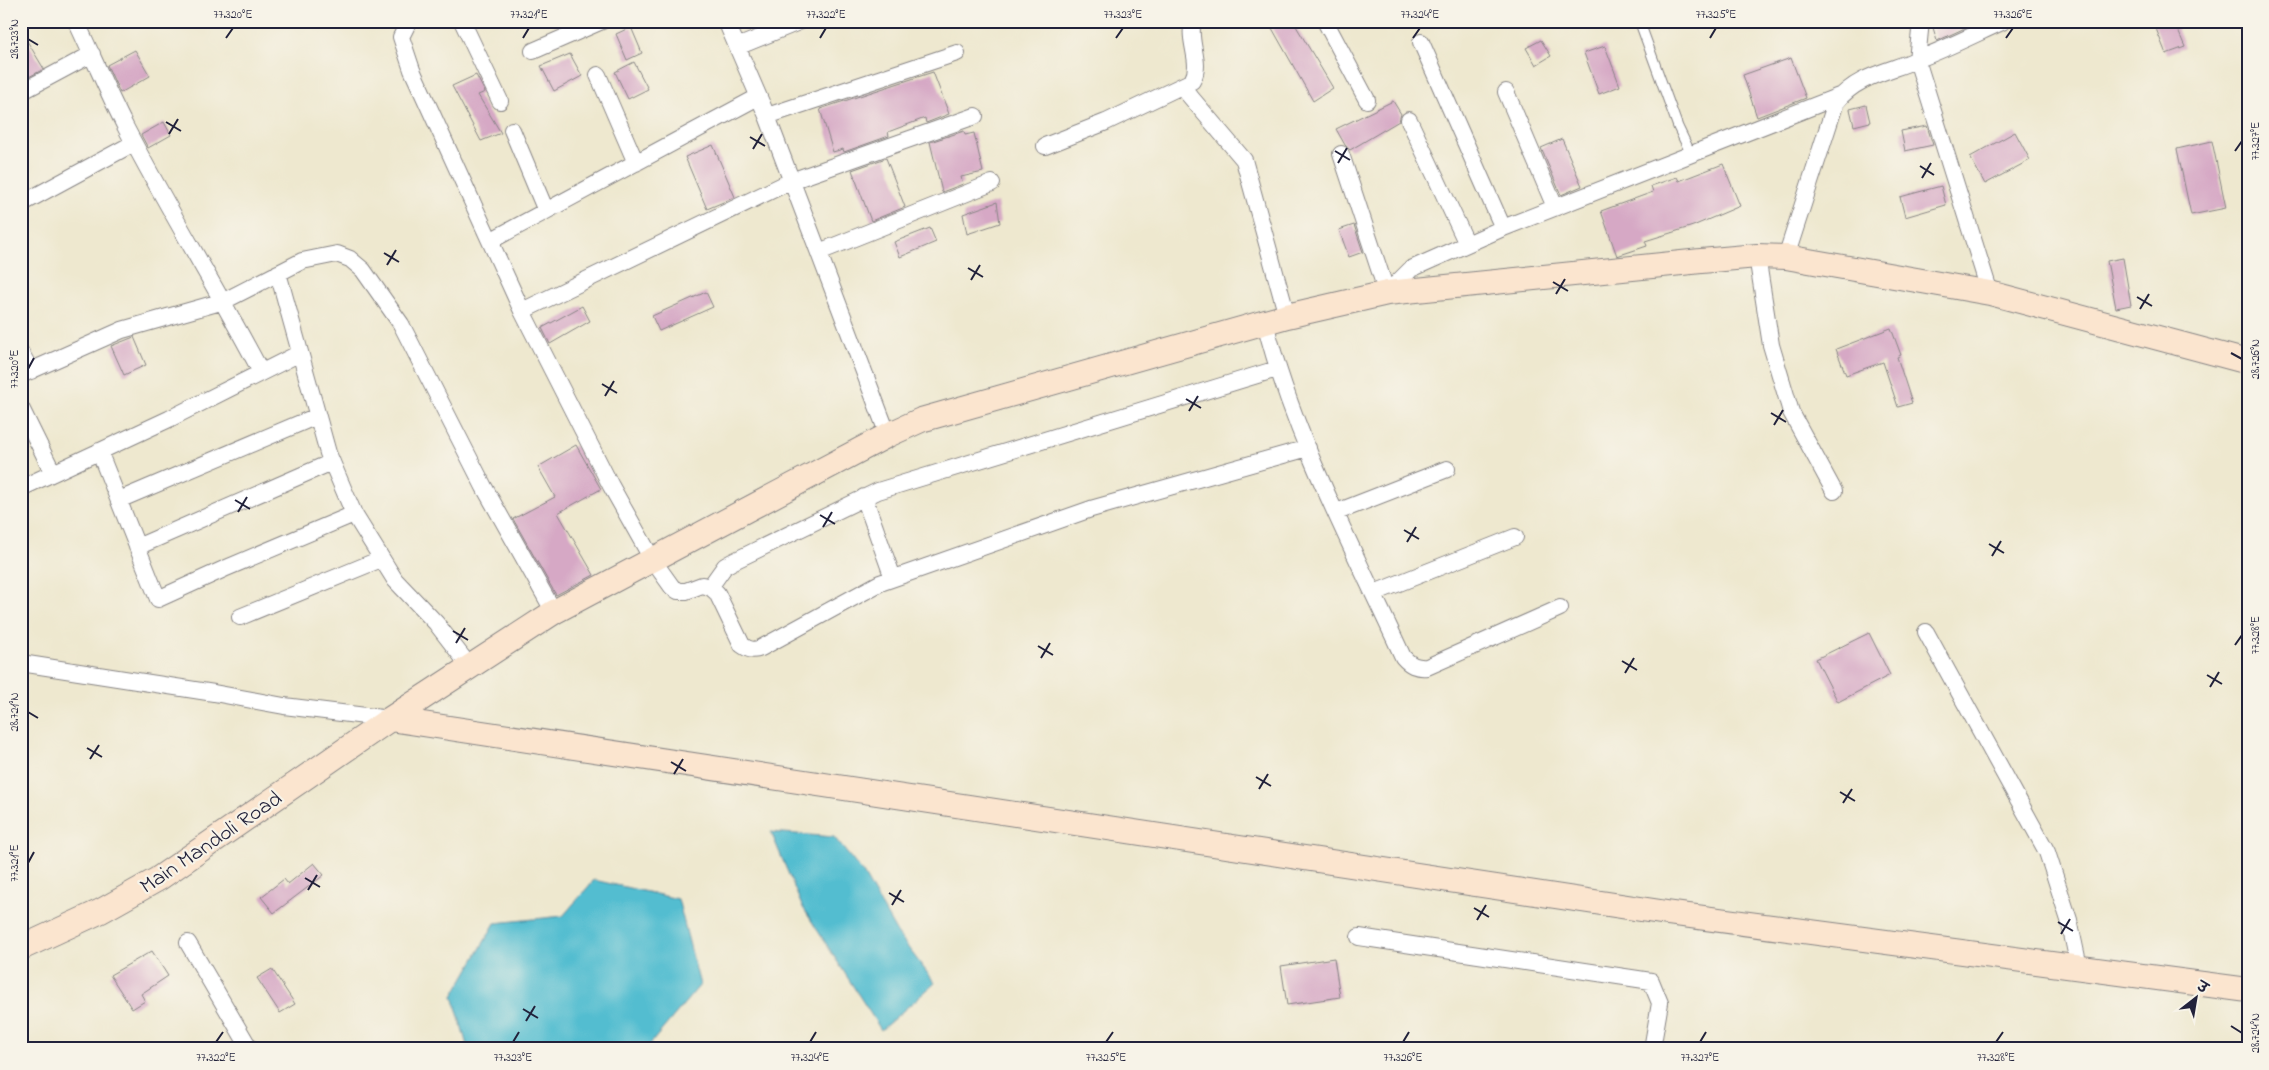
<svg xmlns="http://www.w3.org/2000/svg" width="2269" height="1070" font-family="'Indie Flower','Playpen Sans Deva',sans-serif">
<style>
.water{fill:#53bdd0;stroke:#3a7086}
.building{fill:#d6a8c5}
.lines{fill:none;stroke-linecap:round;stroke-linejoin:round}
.lane-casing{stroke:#888585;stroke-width:11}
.street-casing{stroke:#888585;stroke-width:18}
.secondary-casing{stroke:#888585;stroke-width:26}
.lane{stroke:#fff;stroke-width:9}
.street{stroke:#fff;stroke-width:16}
.secondary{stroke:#fbe5cf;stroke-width:24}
.ticks{fill:none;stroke:#22223b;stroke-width:2}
.labels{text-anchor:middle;stroke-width:4.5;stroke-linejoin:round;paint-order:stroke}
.street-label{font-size:22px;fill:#22223b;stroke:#f7f3e8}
.neatline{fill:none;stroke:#22223b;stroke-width:2}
.ticks-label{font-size:12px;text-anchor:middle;fill:#22223b}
</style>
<rect width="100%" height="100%" fill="#f7f3e8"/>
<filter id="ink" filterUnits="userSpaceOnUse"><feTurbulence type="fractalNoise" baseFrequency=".02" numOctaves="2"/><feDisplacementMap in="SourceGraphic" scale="10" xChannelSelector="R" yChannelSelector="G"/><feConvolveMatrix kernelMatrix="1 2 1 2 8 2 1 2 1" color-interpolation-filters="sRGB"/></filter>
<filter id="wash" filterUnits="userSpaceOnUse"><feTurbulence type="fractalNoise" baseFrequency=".0096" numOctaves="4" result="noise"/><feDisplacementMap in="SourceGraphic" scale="20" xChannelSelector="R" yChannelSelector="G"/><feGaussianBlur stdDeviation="1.12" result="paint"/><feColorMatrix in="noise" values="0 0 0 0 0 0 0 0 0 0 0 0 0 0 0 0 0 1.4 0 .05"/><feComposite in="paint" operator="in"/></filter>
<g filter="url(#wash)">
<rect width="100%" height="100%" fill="#eee8cf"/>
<path class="water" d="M771,832L834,837L863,873L897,933L935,983L881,1030L802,906Z
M594,880L678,899L700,985L646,1049H468L453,996L495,923L563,916Z"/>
<g id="blocks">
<path class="building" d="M1268,21H1293L1333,88L1313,101Z
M1931,21H1980L1937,41Z
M2153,21H2174L2185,47L2166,54Z
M631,27L642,53L627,60L616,34Z
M21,31L44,69L21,81Z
M1541,40L1551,56L1536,65L1526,48Z
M1605,46L1620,86L1599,94L1584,53Z
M135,50L150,76L120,93L107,65Z
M570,54L582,76L554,91L541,66Z
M1791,58L1806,98L1757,117L1743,75Z
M634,62L648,89L628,99L615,72Z
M933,72L949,114L926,123L925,118L888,132L889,136L844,152L843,149L833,152L820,109Z
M476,75L485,92L478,95L501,133L481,141L452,86Z
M1393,101L1401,114L1399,121L1350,150L1345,145L1336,129Z
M1866,105L1870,122L1854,126L1850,109Z
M164,122L171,135L148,148L141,135Z
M1927,126L1933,145L1905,151L1901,131Z
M964,131L965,135L974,133L983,172L961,177L963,184L942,192L930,142Z
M2015,132L2030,160L1985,184L1970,157Z
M1562,139L1582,186L1561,195L1541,148Z
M2212,141L2226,208L2191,215L2177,149Z
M713,145L735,197L707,209L685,157Z
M886,158L905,207L871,221L852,170Z
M1723,164L1740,206L1693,226L1645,241L1647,246L1617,256L1601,211L1653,192L1651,186L1677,177L1679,181Z
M1941,186L1946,205L1905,217L1900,197Z
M997,202L1000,223L967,234L963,214Z
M1354,225L1363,252L1349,257L1339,230Z
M930,228L936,242L900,257L894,242Z
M2123,258L2131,305L2116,308L2107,261Z
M706,292L713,307L659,331L652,316Z
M582,306L590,321L550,344L542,328Z
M1891,328L1901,355L1897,357L1912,403L1898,407L1883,362L1846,375L1836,349Z
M134,337L146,365L124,375L111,346Z
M576,445L601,489L558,513L594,575L556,595L513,519L555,497L538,467Z
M1869,633L1890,675L1838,702L1816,659Z
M314,863L324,875L274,913L261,897L284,879L288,884Z
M152,951L168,976L141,994L145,1001L132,1009L110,975Z
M1334,958L1340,997L1287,1005L1281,966Z
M272,969L295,1004L280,1013L257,978Z"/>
</g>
</g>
<g filter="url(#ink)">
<use href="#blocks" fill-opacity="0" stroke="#888585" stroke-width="1"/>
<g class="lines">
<defs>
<path id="lane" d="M1640,23L1678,127L1691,154"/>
<path id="street" d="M76,21C93,57 108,93 126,128C169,211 218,290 261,372
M409,21L401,37L412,70L522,311L611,486L652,559L672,587L678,591H686L702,585L710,587L717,593L742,645C749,650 753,651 761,648L880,583L1091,509L1308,448
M462,21L500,101
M726,21L767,116L888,435
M1325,21L1367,100
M1921,21L1917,60L1990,293
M1421,42L1503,228
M737,47L801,21
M533,51L602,21
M598,75L636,163
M1183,88L1244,160L1287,316
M21,92L92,54
M1506,92L1555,207
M767,116L957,53
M1409,120L1467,244
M512,130L546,211
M1045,146L1106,122L1192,81C1203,63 1187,42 1193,21
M1341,154L1387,293L1411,269L1503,228L1842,95
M21,204L134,143
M490,241L758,97
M819,252L992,183
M1757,256L1771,345L1791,412L1834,491
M1786,257L1836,102C1857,76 1887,72 1916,60C1946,49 1975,34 2004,21
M278,273L328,453L354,514L395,580L436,623L470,667
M522,311L791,181L975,116
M1265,322C1293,436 1354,550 1403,657C1410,665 1416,668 1427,667L1560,608
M21,353L31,371
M21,375L122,330L224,301L302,261L337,254L350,259L363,270L401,324L484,487L554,612
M21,408L53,473
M99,451L158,599L224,569L354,514
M21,488L169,419L300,353
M864,497L893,578
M119,500L317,416
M1337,512L1447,469
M137,547L332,462
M710,587L725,566L732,562L878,491L1277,369
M1374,593L1515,537
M240,617L381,559
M1926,632L2047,852L2069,920L2079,967
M21,663L214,693L284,706L390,719
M1359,937L1651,981L1660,1003L1652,1049
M188,943L250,1049"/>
<path id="secondary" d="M390,719L1667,913L2248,990
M21,948L101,911L158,879L390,719L554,612L888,435L921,420L1287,316L1387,293L1701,261L1757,256L1786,257L1990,293L2248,362"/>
</defs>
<use href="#lane" class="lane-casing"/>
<use href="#street" class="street-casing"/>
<use href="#secondary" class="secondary-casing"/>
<use href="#lane" class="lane"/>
<use href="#street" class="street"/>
<use href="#secondary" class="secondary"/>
</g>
</g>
<path class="ticks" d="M226,38L233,28M523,38L529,28M820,38L826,28M1116,38L1123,28M1413,38L1420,28M1710,38L1716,28M2006,38L2013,28M28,39L38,45M166,122L181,131M169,134L178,119M750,137L765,146M753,149L762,134M1335,151L1350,160M2235,151L2242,141M1338,163L1347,148M1920,166L1934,175M1922,178L1931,163M384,253L399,262M387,265L396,250M968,268L983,277M971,280L980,265M1553,282L1568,291M1556,294L1565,279M2137,297L2152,306M2140,309L2149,294M2231,353L2242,359M28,369L34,358M602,384L617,393M605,396L614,381M1186,399L1201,408M1189,411L1198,396M1771,413L1786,422M1774,425L1783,410M235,500L250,509M238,512L247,497M820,515L835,524M823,527L832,512M1404,530L1419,539M1407,542L1416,527M1989,544L2004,553M1992,556L2001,541M453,631L468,640M456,643L465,628M2235,645L2242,635M1038,646L1053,655M1041,658L1050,643M1622,661L1637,670M1625,673L1634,658M2207,675L2222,684M2210,687L2219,672M28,712L38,718M87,748L102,757M90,759L99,745M671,762L686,771M674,774L683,759M1256,777L1271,786M1259,789L1268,774M1840,792L1855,801M1843,803L1852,789M28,863L34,852M305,878L320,887M308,890L317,875M889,893L904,902M892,905L901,890M1474,908L1489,917M1477,920L1486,905M2058,922L2073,931M2061,934L2070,919M523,1009L538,1018M526,1021L535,1006M2231,1026L2242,1033M216,1042L223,1032M513,1042L519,1032M810,1042L816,1032M1106,1042L1113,1032M1403,1042L1409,1032M1700,1042L1706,1032M1996,1042L2003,1032"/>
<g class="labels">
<g class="street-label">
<text transform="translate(210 841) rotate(-34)" y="8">Main Mandoli Road</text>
</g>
</g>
<rect width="2269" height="1070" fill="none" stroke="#f7f3e8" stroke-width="55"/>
<g transform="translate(2196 998) rotate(31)" stroke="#f7f3e8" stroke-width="4" paint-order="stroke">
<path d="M0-4L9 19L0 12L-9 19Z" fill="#22223b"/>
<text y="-8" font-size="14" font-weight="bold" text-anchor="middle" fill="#22223b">उ</text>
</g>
<rect x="28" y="28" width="2214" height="1014" class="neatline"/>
<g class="ticks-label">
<text x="233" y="18">77.320°E</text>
<text x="529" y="18">77.321°E</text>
<text x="826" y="18">77.322°E</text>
<text x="1123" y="18">77.323°E</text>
<text x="1420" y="18">77.324°E</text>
<text x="1716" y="18">77.325°E</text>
<text x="2013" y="18">77.326°E</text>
<text transform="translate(14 39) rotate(-90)" y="4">28.723°N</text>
<text transform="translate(2255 141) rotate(-90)" y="4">77.327°E</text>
<text transform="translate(2255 359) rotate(-90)" y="4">28.726°N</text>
<text transform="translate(14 369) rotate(-90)" y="4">77.320°E</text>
<text transform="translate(2255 635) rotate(-90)" y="4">77.328°E</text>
<text transform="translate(14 712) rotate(-90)" y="4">28.721°N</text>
<text transform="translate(14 863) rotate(-90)" y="4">77.321°E</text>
<text transform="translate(2255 1033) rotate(-90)" y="4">28.724°N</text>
<text x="216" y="1061">77.322°E</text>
<text x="513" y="1061">77.323°E</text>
<text x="810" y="1061">77.324°E</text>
<text x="1106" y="1061">77.325°E</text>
<text x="1403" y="1061">77.326°E</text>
<text x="1700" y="1061">77.327°E</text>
<text x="1996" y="1061">77.328°E</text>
</g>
</svg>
